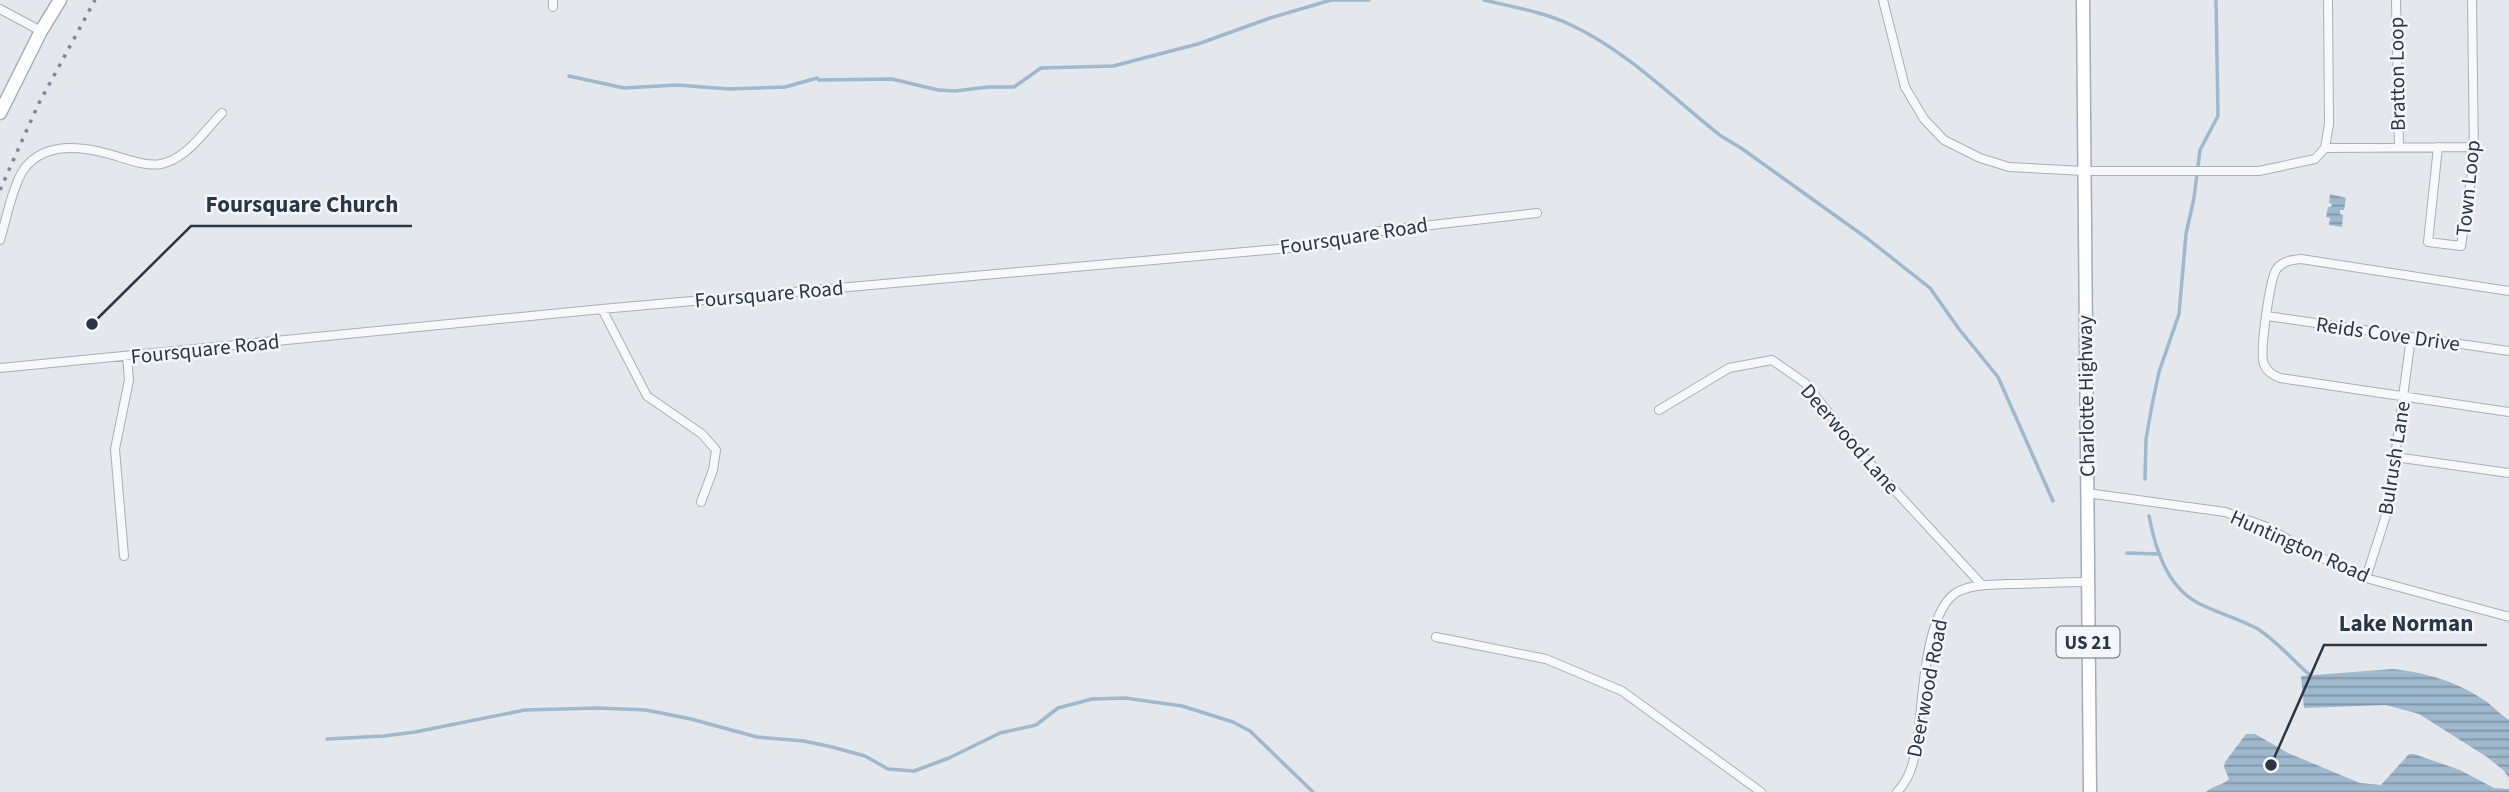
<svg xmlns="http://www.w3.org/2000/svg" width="2509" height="792" font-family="'Source Sans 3',sans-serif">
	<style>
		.water { fill: url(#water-rules) }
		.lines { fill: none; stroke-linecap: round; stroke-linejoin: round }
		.stream { stroke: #9eb8cd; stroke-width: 3.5 }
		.minor-casing { stroke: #a8afb7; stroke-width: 10 }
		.primary-casing { stroke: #a2adb8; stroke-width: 15 }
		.minor { stroke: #f7f8fa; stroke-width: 8 }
		.primary { stroke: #fff; stroke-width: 12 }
		.rail { stroke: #7c8897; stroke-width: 3.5; stroke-dasharray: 3.5 7; stroke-linecap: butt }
		.labels { text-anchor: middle; stroke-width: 5; stroke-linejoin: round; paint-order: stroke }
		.shield { fill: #f4f6f9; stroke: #67707c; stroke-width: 2 }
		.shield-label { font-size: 19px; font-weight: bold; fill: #2a3646 }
		.street-label { font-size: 21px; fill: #2a3646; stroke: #f4f6f9 }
		.leader { fill: none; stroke: #2a3646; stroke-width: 2.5 }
		.callout-dot { fill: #2a3646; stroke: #f4f6f9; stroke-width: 2.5 }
		.callout-label { font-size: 23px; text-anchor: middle; font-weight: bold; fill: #2a3646; stroke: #f4f6f9; stroke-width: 5; stroke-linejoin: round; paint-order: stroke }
	</style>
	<defs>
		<pattern id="water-rules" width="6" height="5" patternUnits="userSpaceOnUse" patternTransform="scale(1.75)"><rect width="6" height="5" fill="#9eb8cd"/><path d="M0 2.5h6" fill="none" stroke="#8196a8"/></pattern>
	</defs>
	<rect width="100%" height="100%" fill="#e4e8ec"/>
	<path class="water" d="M2330,194L2346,198L2344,210H2340V214L2343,215L2342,227L2329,225L2330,218L2326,217L2328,207H2331L2332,204L2329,203Z
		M2393,669C2428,673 2458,682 2487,702C2495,708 2501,715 2509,720V778L2503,770L2487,757L2419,714L2386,705L2304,708L2301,676Z
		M2246,734H2255L2288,753L2360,783L2381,785L2409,754H2414L2460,770L2494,788L2509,789V792H2206C2213,785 2222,786 2229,779L2224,767L2225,762Z"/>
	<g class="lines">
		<path class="stream" d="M1484,0C1513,7 1544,12 1571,25C1627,51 1673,98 1721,136L1741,148L1868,239L1930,288L1959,329L1998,377L2053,501
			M569,76L624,88L677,85L729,89L785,87L817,78L819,80L892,79L938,90L955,91L988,87H1014L1041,68L1113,66L1198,44L1270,18L1331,0H1369
			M2145,479L2146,439L2152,405L2159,372L2179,314L2186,234L2194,198L2200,150L2218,116L2216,0
			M2149,516C2155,547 2166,586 2198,603C2217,613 2238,618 2258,629C2278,642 2293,661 2311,676
			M2127,553L2160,554
			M327,739L384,736L415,732L525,710L599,708L646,710L691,719L757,737L804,741L832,747L865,756L888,769L914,771L949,758L1000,733L1036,725L1058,708L1092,699L1125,698L1182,706L1233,722L1250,731L1313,792"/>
		<defs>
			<path id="minor" d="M1883,0L1905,87L1924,119L1944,140L1980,158L2009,167L2083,171H2259L2315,159L2325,148L2474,147
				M2396,0L2399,147
				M553,7V0
				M0,9L41,31
				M2438,147L2428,242L2461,246L2474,159L2472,0
				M2325,148L2329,124L2328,0
				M0,240C6,220 13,185 24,169C44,142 81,146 109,154C124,158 145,167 161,164C187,159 205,130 222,113
				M2509,291L2301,259C2291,260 2282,261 2276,270C2270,280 2259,353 2264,364C2267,372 2273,375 2280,378L2509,412
				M602,309L647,396L702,434L716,450L713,470L701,502
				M2267,316L2509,351
				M0,368L602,309L1334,244L1379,231L1537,213
				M1659,410L1729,368L1772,360L1805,383L1864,457L1981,584
				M2395,457L2509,473
				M2087,493L2225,512L2267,527L2309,552L2366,578L2509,617
				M124,556L115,449L129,380L127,356
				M2366,578L2388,509L2411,337
				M1436,637L1546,659L1622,691L1761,792
				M1897,792C1914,775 1916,750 1919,727C1923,694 1926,607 1959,591C1975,584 1990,585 2007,584C2034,584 2061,582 2088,582"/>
			<path id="primary" d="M2083,0L2090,792
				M0,113L41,31L60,0"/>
		</defs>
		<use href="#minor" class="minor-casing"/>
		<use href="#primary" class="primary-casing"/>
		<use href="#minor" class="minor"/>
		<use href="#primary" class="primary"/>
		<path class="rail" d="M0,190L38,105L95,0"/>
	</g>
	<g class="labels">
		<rect class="shield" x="2056.5" y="626.5" width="63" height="31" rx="5"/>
		<g class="shield-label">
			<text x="2088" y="649">US 21</text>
		</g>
		<g class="street-label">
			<text transform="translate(2397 74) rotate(-91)" y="7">Bratton Loop</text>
			<text transform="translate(2468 188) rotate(-84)" y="7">Town Loop</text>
			<text transform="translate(1354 236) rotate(-9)" y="7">Foursquare Road</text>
			<text transform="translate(769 294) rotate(-5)" y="7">Foursquare Road</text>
			<text transform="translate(2388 334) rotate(8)" y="7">Reids Cove Drive</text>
			<text transform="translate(205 349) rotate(-6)" y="7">Foursquare Road</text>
			<text transform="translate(2086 396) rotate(-91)" y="7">Charlotte Highway</text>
			<text transform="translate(1850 439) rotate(49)" y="7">Deerwood Lane</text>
			<text transform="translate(2394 458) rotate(-81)" y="7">Bulrush Lane</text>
			<text transform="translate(2300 546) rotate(24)" y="7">Huntington Road</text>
			<text transform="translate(1927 688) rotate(-79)" y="7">Deerwood Road</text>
		</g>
	</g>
	<path class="leader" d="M92 324L191 226H412M2271 765L2324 645H2487"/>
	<g class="callout-dot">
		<circle cx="92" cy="324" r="7"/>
		<circle cx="2271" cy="765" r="7"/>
	</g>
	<g class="callout-label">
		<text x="302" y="212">Foursquare Church</text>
		<text x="2406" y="631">Lake Norman</text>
	</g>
</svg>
